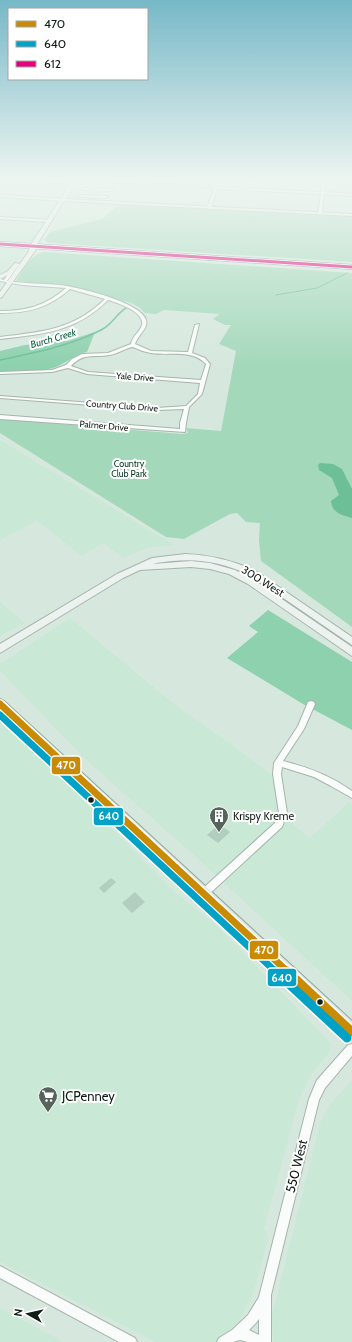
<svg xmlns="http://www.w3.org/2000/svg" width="352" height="1342" font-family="Cabin,sans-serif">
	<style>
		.built { fill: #cae8d6 }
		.green { fill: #a4d8bb }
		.forest { fill: #8ed1af }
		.water { fill: #6cbf96 }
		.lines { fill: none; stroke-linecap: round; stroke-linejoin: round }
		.stream-far1 { stroke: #6cbf96; stroke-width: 1 }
		.stream { stroke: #6cbf96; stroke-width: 1.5 }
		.building { fill: #b1cebe }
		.street-casing { stroke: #a6b4ac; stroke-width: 2 }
		.secondary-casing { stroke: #a6b4ac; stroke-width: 2 }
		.primary-casing { stroke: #94a79c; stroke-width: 2 }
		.street { fill: #f9fcfa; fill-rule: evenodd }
		.secondary { fill: #ecf2ef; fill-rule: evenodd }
		.primary { fill: #e0e8e4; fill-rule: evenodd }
		.bus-1-far1-casing { stroke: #fff; stroke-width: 10 }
		.bus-1-casing { stroke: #fff; stroke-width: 12 }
		.bus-2-far1-casing { stroke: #fff; stroke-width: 10 }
		.bus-2-casing { stroke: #fff; stroke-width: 12 }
		.bus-3-casing { stroke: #fff; stroke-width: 4.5 }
		.bus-1-far1 { stroke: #c98b04; stroke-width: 7 }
		.bus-1 { stroke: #c98b04; stroke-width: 9 }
		.bus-2-far1 { stroke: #01a2c5; stroke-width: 7 }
		.bus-2 { stroke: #01a2c5; stroke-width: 9 }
		.bus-3 { stroke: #e5007d; stroke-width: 3 }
		.bus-dot { fill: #111d16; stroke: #fff; stroke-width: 1.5 }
		.labels { text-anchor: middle; stroke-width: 4; stroke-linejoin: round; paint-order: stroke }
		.far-street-label { font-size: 9px; fill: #111d16; stroke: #fff }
		.far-park-label { font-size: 9px; fill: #073722; stroke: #fff }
		.far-water-label { font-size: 10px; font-style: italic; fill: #10623f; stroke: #fff }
		.street-label { font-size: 11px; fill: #111d16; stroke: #fff }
		.poi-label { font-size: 11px; fill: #111d16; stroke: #fff; text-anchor: start }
		.near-poi-label { font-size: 13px; fill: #111d16; stroke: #fff; text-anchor: start }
		.near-street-label { font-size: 13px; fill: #111d16; stroke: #fff }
		.line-badge { stroke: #fff; stroke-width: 1.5 }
		.badge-label { font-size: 11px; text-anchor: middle; font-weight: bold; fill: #fff }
	</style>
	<rect width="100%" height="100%" fill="#d6e8dd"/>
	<path class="built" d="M76,187L103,189L96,200L69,199Z
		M15,198L59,200L32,242L26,243L0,241V219L16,220L25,209L7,208Z
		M69,201L119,204L102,219L50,232Z
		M0,246L28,248L12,267L0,274Z
		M0,440L174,545L147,548L123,558L103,543L82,556L37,521L0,540Z
		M0,602L25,623L0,636Z
		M70,618L168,699L273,775L279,813L310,838L349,802L352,804V1001L187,849L87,761L0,671V664Z
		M0,722L54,771L176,893L216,925L325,1037L330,1043V1048L329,1053L310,1076L299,1100L264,1229L268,1235V1241L253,1294L239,1321L217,1342H155L0,1262Z
		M352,1079V1342H273L272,1315L321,1120L330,1105Z
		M0,1308L64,1342H0Z"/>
	<path class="green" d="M53,178H74L68,188L46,187Z
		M119,204L352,217V262L49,243L44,240L50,232L102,219Z
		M44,252L352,273V627L261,561L259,540L260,523L246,522L237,513L230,514L184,539L166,537L0,433V419L182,434L188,433L186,428L221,431L236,351L219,344L231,325H225L213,319L220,314L164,310L156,314L145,313L139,307L131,303L65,285L16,281C24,269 30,255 44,252Z"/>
	<path class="forest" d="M95,332L87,352C74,354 66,364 53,368C40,372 15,371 0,372V351L25,345L67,341Z
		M268,610L352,662V730L303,704L227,658L258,632L249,626Z"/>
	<path class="water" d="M320,463L333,464L342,469L352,489V518C342,515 332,513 331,501L339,495L332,478L319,470L318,465Z"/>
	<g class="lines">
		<path class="stream-far1" d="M276,295L317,288L347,273"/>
		<path class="stream" d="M0,360C34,353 70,346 101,330C113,324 116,314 126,308"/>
	</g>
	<path class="building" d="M219,824L230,832L218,843L207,835Z
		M111,878L116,882L104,893L99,888Z
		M135,892L145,902L132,913L122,903Z"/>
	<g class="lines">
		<defs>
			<path id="street" d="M5,178H8L0,187V184Z
				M217,178H220L218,187L321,192L322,178H326L324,192L352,194V196L324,194L322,214L320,215L318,214L321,194L217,189L211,208L209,209L207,208L214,188L74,180L76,179L215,187Z
				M84,188L111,189L113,190L111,191L83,190Z
				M0,195L64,199L66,200L64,201L0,197Z
				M80,195L106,196L108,197L106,198L79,197Z
				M0,217L50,220L52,221L50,222L0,219Z
				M14,266L17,267L7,281C25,284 42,283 60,285C77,287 141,302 146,320C149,328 137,336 135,344L151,351L188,352L195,325L199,324L192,353L205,358L210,364L202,394L189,407L186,423L185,432L0,419V415L180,429V423L184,409L157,410L0,398V396L157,408L186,406L198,394L200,383L87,374L68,368L52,372L0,374V372L52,370L66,365L72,359L82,354L108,353L131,344C132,336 140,332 142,325C145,312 118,303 108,300C76,332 43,334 0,339V337C41,332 74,330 105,299L70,289C48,308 29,313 0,313V311C27,311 45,306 66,288L22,285L0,281V279L4,280ZM133,347C139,350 145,352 151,353C169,356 192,349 206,364L201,380L88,372L71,366C84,352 94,358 109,355C118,354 125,348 133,347Z
				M311,701L314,702L315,704L304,729L283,761C308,767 331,776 352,791V798L331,786L314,777L282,767L281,774L287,813L282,827L206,897L203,898L200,897L199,894L200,891L276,822L279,813L273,774L274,763L298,726L308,702Z
				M352,1044V1056L325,1088L319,1100L271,1295V1342H248L240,1340L233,1342H217L219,1338L232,1330L248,1315L259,1297L309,1099L317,1080L348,1045ZM259,1319V1335L249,1330L256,1323Z
				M0,1266L135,1338L137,1342H119L0,1278Z"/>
			<path id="secondary" d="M74,178H79L66,199L352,214V216L64,201L36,246L35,251L2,297L0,298V292L29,251L30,246Z
				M15,263L20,264L12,273L0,279V275L8,271Z
				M185,554C210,555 231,560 254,570L352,637V645L248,574C223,563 199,558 172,561C166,562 159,562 153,564L191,561L210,563L235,570L254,580L352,647V656L248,584L229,574L210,569L191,567L140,570L123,578L0,653V644L117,574L152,558Z"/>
			<path id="primary" d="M0,242L352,265V269L0,246Z
				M0,699L4,701L352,1021V1040L346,1038L0,712Z"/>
		</defs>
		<use href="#street" class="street-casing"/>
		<use href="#secondary" class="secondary-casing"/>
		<use href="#primary" class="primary-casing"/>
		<use href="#street" class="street"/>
		<use href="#secondary" class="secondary"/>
		<use href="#primary" class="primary"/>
		<defs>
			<path id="bus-1-far1" d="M0,704L288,972"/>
			<path id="bus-1" d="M287,971L352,1032"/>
			<path id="bus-2-far1" d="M0,715L276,972"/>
			<path id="bus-2" d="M275,971L347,1038"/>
			<path id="bus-3" d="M0,244L352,267"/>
		</defs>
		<use href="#bus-1-far1" class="bus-1-far1-casing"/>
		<use href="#bus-1" class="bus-1-casing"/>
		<use href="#bus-2-far1" class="bus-2-far1-casing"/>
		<use href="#bus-2" class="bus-2-casing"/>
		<use href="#bus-3" class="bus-3-casing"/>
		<use href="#bus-1-far1" class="bus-1-far1"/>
		<use href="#bus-1" class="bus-1"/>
		<use href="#bus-2-far1" class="bus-2-far1"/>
		<use href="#bus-2" class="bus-2"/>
		<use href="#bus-3" class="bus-3"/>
	</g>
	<linearGradient id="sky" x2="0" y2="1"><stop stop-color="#76b8c7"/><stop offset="0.49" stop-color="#edf5f0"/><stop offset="1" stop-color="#edf5f0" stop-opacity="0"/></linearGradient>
	<rect width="352" height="366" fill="url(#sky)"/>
	<defs>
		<symbol id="building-pin" viewBox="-11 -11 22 30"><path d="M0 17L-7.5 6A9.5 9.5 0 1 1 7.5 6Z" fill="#56645c" stroke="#fff"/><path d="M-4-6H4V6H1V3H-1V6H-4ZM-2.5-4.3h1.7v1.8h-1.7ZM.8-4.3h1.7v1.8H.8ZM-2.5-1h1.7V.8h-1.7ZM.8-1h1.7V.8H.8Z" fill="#fff"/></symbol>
		<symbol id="supermarket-pin" viewBox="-11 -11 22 30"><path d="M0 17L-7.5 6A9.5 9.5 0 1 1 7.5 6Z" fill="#56645c" stroke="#fff"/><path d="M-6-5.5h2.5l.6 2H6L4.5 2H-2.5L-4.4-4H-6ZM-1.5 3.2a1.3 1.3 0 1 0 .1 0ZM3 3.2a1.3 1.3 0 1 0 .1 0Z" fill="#fff"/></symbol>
	</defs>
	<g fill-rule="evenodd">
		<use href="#building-pin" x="208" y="805" width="22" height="30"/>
		<use href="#supermarket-pin" x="37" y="1085" width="22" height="30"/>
	</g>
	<g class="bus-dot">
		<circle cx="91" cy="800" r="3.5"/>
		<circle cx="320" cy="1002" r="3.5"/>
	</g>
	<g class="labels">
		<g class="far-street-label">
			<text transform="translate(135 377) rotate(4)" y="3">Yale Drive</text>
			<text transform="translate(122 406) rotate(4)" y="3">Country Club Drive</text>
			<text transform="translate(104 426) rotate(5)" y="3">Palmer Drive</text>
		</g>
		<g class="far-park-label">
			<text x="129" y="467">Country<tspan x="129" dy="10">Club Park</tspan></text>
		</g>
		<g class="far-water-label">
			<text transform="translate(53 338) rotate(-16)" y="4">Burch Creek</text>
		</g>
		<g class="street-label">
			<text transform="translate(263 581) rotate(32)" y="4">300 West</text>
		</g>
		<g class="poi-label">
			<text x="233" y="820">Krispy Kreme</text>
		</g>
		<g class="near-poi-label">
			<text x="62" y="1101">JCPenney</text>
		</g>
		<g class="near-street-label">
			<text transform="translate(296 1166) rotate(-76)" y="5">550 West</text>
		</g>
	</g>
	<g class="line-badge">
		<rect x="51" y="756" width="30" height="19" rx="4" fill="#c98b04"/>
		<rect x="93" y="807" width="31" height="19" rx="4" fill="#01a2c5"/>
		<rect x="249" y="940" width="30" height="20" rx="4" fill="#c98b04"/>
		<rect x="267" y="968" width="30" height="19" rx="4" fill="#01a2c5"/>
	</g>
	<g class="badge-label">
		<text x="66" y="769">470</text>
		<text x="109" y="820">640</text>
		<text x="264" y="954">470</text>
		<text x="282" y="982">640</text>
	</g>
	<rect x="8" y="8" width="140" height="72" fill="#ffffff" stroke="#a0a5a2"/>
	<rect x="16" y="21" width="20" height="6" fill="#c98b04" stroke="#a0a5a2"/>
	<text x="44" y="28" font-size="12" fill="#111d16">470</text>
	<rect x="16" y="41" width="20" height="6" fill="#01a2c5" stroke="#a0a5a2"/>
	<text x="44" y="48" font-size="12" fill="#111d16">640</text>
	<rect x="16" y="61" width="20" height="6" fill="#e5007d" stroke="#a0a5a2"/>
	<text x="44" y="68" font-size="12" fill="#111d16">612</text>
	<g transform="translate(28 1314) rotate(278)" stroke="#ffffff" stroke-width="3" paint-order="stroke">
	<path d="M0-3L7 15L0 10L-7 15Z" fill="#111d16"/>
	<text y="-6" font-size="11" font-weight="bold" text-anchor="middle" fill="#111d16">N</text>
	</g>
</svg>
